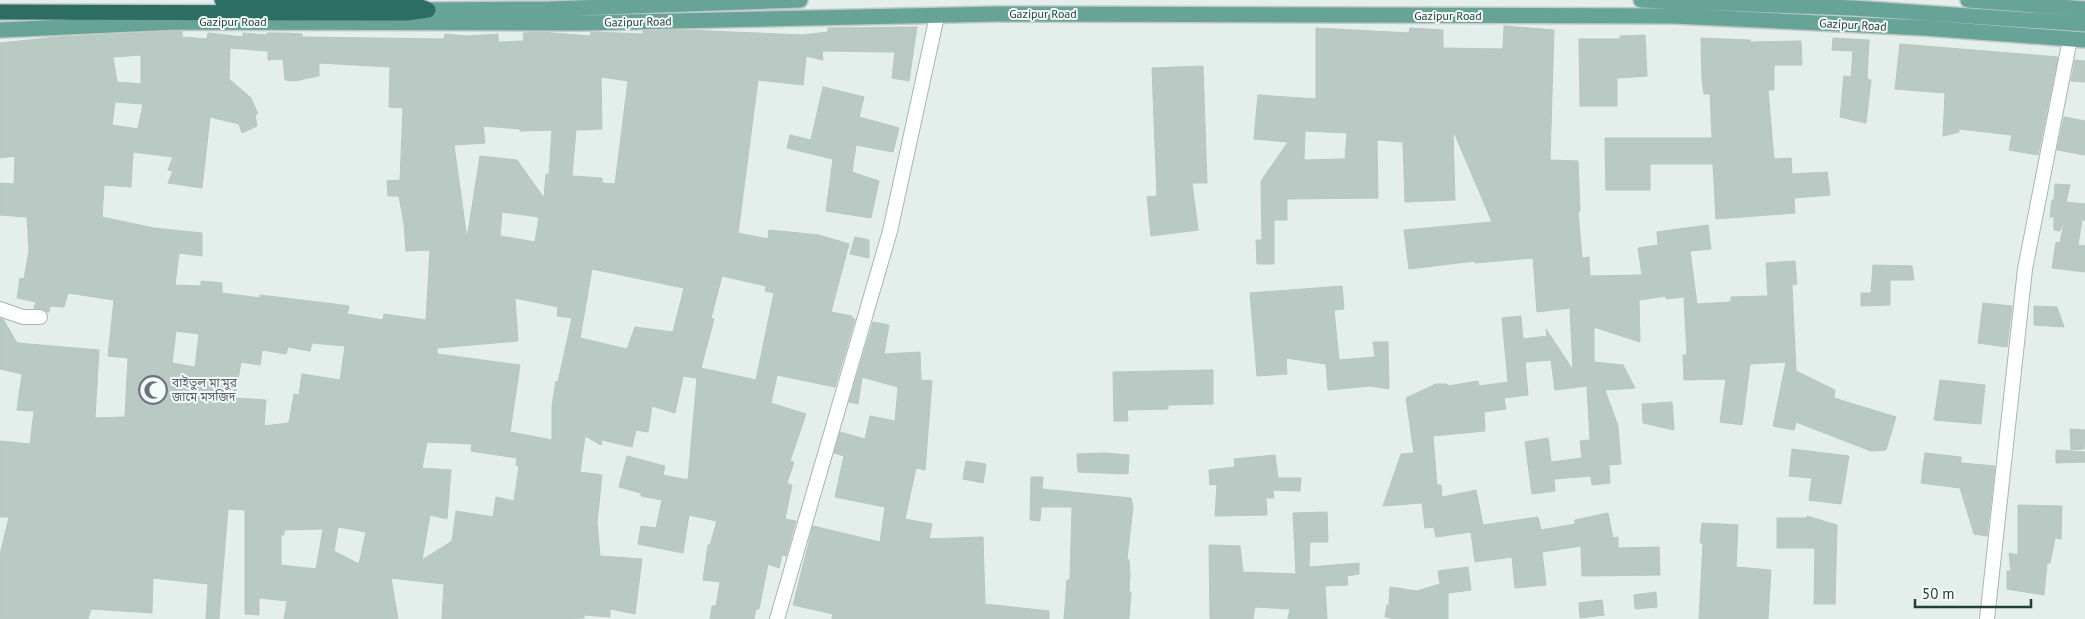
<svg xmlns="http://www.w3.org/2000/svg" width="2085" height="619" font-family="'PT Sans','Noto Sans Bengali',sans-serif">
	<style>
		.building { fill: #b9c9c3; stroke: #b6c8c1; fill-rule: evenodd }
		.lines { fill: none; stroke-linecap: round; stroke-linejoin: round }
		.minor-casing { stroke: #a6b6b1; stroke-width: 16 }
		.primary-casing { stroke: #c1cac8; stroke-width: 18 }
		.motorway-casing { stroke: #c1cac8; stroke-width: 18 }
		.minor { stroke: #fff; stroke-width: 14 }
		.primary { stroke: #67a497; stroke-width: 15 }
		.motorway { stroke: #2d6d63; stroke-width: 15 }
		.labels { text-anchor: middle; stroke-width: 4; stroke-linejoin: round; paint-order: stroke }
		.street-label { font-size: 12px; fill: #224039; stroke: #f4faf7 }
		.worship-label { font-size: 12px; fill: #5b616d; stroke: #f4faf7; text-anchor: start }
	</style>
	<rect width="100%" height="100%" fill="#e4eeea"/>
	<path class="building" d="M1504,26L1554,30L1550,160L1578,161L1580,211H1578L1582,258L1589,257L1590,276L1642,275L1638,248L1658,245L1657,232L1708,225L1711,249L1690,251L1697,304L1731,302V297L1768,296L1766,263L1795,261L1797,284L1792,285L1796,371L1835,390L1834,398L1896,417L1886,450L1871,451L1796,422L1794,430L1773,426L1786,362L1750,364L1742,425L1720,422L1726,379L1684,380L1683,355H1687L1684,297L1666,299V296L1639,300L1640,342L1594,327V362L1623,365L1635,388L1605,390L1618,426L1621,464L1609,465L1610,483L1592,485L1591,476L1554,479L1555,491L1532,494L1525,442L1548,438L1551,462L1582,458L1580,441L1590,440L1587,386L1555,390L1551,360L1525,362L1528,395L1504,398L1506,409L1484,412L1485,431L1433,436L1437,485H1441L1442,497L1476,490L1483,525L1538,517L1541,530L1575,524V520L1608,513L1613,538L1618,537V548L1659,547L1660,575L1582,576L1581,546L1542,552L1546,585L1515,588L1512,557L1475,562L1471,532L1436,537L1434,527L1425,528L1422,503L1383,506L1401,454L1414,453L1406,398L1436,384H1447L1448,386L1478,381L1479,386L1508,382L1502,318L1521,316L1523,339L1547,336L1546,329L1573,370L1570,308L1537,312L1533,258L1475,263V261L1409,269L1404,230L1492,222L1453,130L1455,200L1405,202L1403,142L1377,140L1378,198L1287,199V220H1274V264H1257L1256,240H1262L1261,181L1288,142L1254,139L1258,95L1316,99V28L1409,33L1410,28L1443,30V48L1503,49ZM1305,131L1347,133L1345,159L1304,160Z
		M917,27L909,81L892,78L895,52L822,51L823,60L806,56L803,85L758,80L738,233L768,239L769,230L819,235L849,244L831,312L852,316L851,318L855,319L835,387L777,375L771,403L806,414L790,461L794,462L787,483L792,485L785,519L796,521L786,556L782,555L779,568L768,564L759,609H756L754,619H710L712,606H716L720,582L703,580L708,545H710L717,521L689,515L683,553L638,544L641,526L656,528L662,500L641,496V493L619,487L627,456L665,466L663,475L688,480L697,378L683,376L675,413L652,406L648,432L636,430L632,447L602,440L601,445L585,436L580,472L602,475L597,523L600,556L642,559L635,614L610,609V617L584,615V618L559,619H442L444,584L391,578L398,619H284L287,601L259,598V615L245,614V510L228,509L219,619H206L208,584L153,578L152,613L91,609L88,619H0V555L9,517H0V441L30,444L34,411L17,410L22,374L0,369V318L3,319L17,343L99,350L95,418L125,417L128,358L108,356L114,300L68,293L64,307L50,306L49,312L34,308L36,302L17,298L20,278L24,279L29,251L27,217L0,215V183L14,184L15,156L0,158V43L58,37L177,31H182V37L207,39L208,33L243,37V33L267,35V33H284L302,34V37L444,39L445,34L468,36L498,34V42L524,41L523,33L541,32L590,36L591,32L643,34V31L686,30L803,35L828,32V28ZM230,48L268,51V60L283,59L285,80L294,81L319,76V63L390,67L389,107L403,108L400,180L387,181L388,196H399L404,224L406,251L430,250L426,320L384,314L383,320L347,314L349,306L334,304L260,295V298L222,293V283L201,281V286L175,285L179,253L202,256V233L154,228L102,217L104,185L131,187L133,152L173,157L168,170L173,171L168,183L202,188L210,117L239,124L242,133L257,126L255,114H258L251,98L229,79ZM141,55V84L117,82L113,57ZM601,77L628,81L615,184L602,183V178L572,176L576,130L602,129ZM115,102L143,104L138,129L112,125ZM483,126L520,129V131L552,130L549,175L546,174L544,198L517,160L480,156L467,239L454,145L485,143ZM502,212L539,217L535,242L500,236ZM592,269L684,288L673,332L635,327L627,349L580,338ZM722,276L766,286L765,291L774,293L756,380L701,368L714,319L711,318ZM515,298L558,307L557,316L572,318L558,382L556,381L552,406V440L510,432L520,365L437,354V348L518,341ZM176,331L199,334L195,367L172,363ZM312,343L345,346L340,380L302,374L299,395L294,394L289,423L264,426L266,400L235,398L241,362L260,365L262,350L286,354L288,347L310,351ZM427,442L472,444L471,451L517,458L516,465L519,466L514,501L496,497L493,517L456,511L452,541L422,560L430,515L447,519L451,470L422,468ZM338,527L366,532L359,564L334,551ZM323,529L316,569L281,565V535H284V530Z
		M1645,35L1647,76L1617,78V106H1580L1579,39H1620V36Z
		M1701,38L1750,40V42L1801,41L1802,65H1774V90H1768L1774,159L1791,158L1792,174L1827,172L1830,195L1794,198L1795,213L1716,219L1713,164H1650V190H1606L1605,138H1712L1710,94H1704L1702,80Z
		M1833,38L1869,40L1867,79L1871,80L1866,123L1840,117L1844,76L1851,77L1853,51L1832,50Z
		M1900,44L2058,57L2038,155L2009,150L2012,135L1959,129V132L1943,136L1945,93L1895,89Z
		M2075,60L2085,61V82L2071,81Z
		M1203,66L1207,183H1192L1198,230L1151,236L1147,197L1157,196L1152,68Z
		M823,87L864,97L859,117L899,128L893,152L856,145L852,172L879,181L871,218L826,211L833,159L787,148L790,135L811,140Z
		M2064,117L2085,121V155L2057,150Z
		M2055,184L2070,185L2066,202L2085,204V220H2082L2078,245L2085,246V272L2052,268L2056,242L2060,243L2065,218L2060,231L2054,230V217H2050L2052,200H2054Z
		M855,237L869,240V258L850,254Z
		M1873,265L1912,266L1914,280H1890V305L1861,306V293H1871Z
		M1342,286L1344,309L1334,310L1339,360L1375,357L1373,342H1388L1389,389L1370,386L1328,390L1326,364L1286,358L1287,374L1257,376L1250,293Z
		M1983,303L2012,306L2007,347L1978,343Z
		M2034,306L2057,307L2064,327L2034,325Z
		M873,322L889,325L884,354L920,352L921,380L932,381L925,470L916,468L905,519L932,524L929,539L983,537L985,604L1049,611V619H832L833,614L793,605L813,526L880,542L885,507L835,497L844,456L834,453L840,432L865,439L870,416L895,421L898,387L862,377L858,404L849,402Z
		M1213,370V404L1168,405V409L1127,410L1128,421H1114L1113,372Z
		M1940,380L1985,385L1981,424L1934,420Z
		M1672,402L1674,430L1643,423L1642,404Z
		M2070,429L2085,430L2084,449L2071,450Z
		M1792,449L1849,456L1841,504L1809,500L1812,478L1789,476Z
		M2056,450L2085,452V462L2056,463Z
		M1105,453L1129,455L1128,474L1078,472L1077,454Z
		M1925,453L1961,457V463L1995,466L1987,536L1974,534L1960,488L1921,483Z
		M1275,455L1278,478H1301L1300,491L1273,490L1274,498H1266L1267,515L1215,516L1217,484L1210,485L1209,470L1235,467L1234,459Z
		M966,461L986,464L983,483L963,479Z
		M1031,477H1043L1042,489L1131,498L1133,507L1127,559L1129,560L1130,575L1129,592H1131L1129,619H1064L1067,580H1070L1072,507H1041L1040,521L1030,520Z
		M2018,505L2062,506L2061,539L2055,538L2050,563H2047L2044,595L2007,589V571H2011L2009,553L2018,555Z
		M1327,512L1328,542H1310L1309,567L1359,563V574L1347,576L1348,585L1325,586L1327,619H1288L1290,609L1255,607L1253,619H1210L1209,545L1240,546L1243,572L1296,574L1293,513Z
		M1807,516L1837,525L1835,604H1814L1815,548H1777V518H1807Z
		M1702,523L1738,525L1736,567L1771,570L1768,619H1699L1703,543H1700Z
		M1468,567L1471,590L1448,593V619H1395L1385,617L1387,605L1389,606L1390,587L1417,591L1440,584L1438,571Z
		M1656,592L1657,607L1635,609L1634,595Z
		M1602,600L1604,615L1580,618L1579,603Z"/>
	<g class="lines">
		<defs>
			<path id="minor" d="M0,309L23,317H40
				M777,619L890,231L937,16
				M1987,619L2025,269L2070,39"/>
			<path id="primary" d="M1641,0L1853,8L2085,24
				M1968,0L2085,9
				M428,10L550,9L800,0
				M0,30L177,22L582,23L999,14L1673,16L1924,28L2085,40"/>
			<path id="motorway" d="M222,0L405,1L426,9
				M0,12L406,13L428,10"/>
		</defs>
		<use href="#minor" class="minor-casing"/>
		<use href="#primary" class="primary-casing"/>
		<use href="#motorway" class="motorway-casing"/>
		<use href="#minor" class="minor"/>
		<use href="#primary" class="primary"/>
		<use href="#motorway" class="motorway"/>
	</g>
	<defs>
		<symbol id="mosque-ring" viewBox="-11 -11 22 22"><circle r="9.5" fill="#f4faf7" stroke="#6b7280" stroke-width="1.5"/><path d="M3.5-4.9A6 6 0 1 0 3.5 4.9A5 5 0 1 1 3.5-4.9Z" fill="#6b7280"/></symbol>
	</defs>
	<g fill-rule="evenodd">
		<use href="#mosque-ring" x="137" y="374" width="32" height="32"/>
	</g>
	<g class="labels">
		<g class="street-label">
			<text x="1043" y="18">Gazipur Road</text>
			<text x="1448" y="20">Gazipur Road</text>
			<text x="233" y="26">Gazipur Road</text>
			<text transform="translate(638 22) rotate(-1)" y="4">Gazipur Road</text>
			<text transform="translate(1853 25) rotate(3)" y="4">Gazipur Road</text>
		</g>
		<g class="worship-label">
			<text x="172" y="387">বাইতুল মা'মুর<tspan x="172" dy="14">জামে মসজিদ</tspan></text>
		</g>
	</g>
	<path d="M1915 599v8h116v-8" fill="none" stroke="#224039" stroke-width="2.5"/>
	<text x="1922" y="599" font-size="15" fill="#224039" stroke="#f4faf7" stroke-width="4" paint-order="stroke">50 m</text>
</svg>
